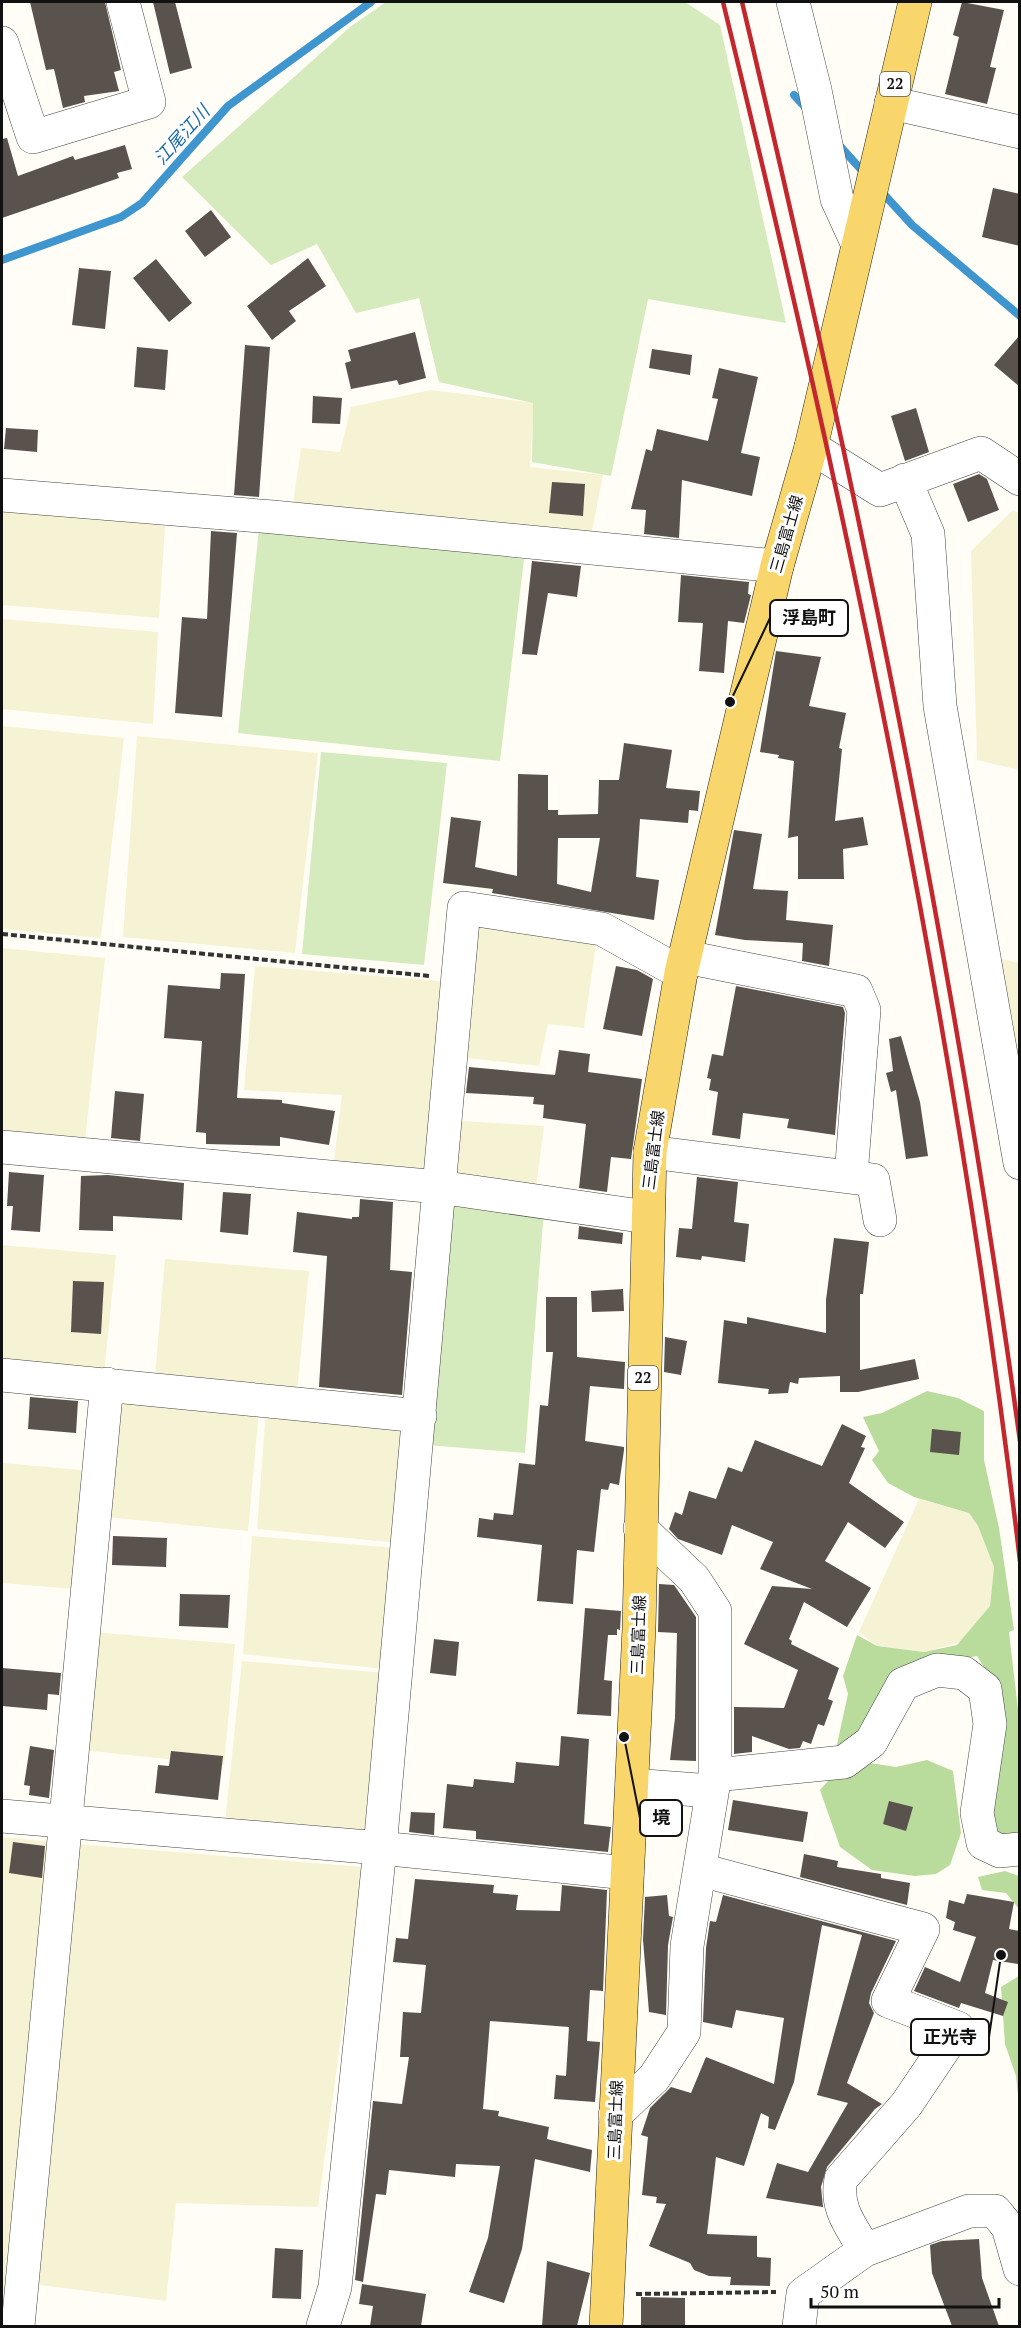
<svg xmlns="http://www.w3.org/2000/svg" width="1021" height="2328" font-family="'PT Serif','Noto Sans JP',serif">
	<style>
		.farmland { fill: #f6f3d4 }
		.green { fill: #d5ebbd }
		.forest { fill: #b9dc9c }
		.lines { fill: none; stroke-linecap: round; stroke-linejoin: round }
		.stream { stroke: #3f96cf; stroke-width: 8 }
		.building { fill: #5a524d; fill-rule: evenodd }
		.minor-casing { stroke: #444; stroke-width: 34 }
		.major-casing { stroke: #222; stroke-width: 34 }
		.path { stroke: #333; stroke-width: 4; stroke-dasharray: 6 3; stroke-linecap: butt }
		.minor { stroke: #fff; stroke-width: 33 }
		.major { stroke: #f9d66b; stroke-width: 33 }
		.rail { stroke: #c4262e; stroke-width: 4.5 }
		.labels { text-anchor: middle; stroke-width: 6; stroke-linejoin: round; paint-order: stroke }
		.shield { fill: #fff; stroke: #585858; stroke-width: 1.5 }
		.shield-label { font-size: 15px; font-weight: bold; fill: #111 }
		.street-label { font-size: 16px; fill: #111; stroke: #fff }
		.water-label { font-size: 18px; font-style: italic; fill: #1768a6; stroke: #fff }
		.leader { fill: none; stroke: #111; stroke-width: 2 }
		.callout-dot { fill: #111; stroke: #fff; stroke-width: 2 }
		.callout { fill: #fff; stroke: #111; stroke-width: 2 }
		.callout-label { font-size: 18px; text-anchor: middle; font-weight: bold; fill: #111 }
	</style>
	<rect width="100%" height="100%" fill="#fffdf5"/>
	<path class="farmland" d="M431,390L534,403L530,467L603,475L591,536L292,511L301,448L340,452L351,407Z
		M2,507L165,526L159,618L2,605Z
		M1013,510L1020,514L1019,770L977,760L971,551Z
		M2,619L158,632L153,724L2,709Z
		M2,726L124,738L101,938L2,929Z
		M137,736L318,753L295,953L123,937Z
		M467,914L598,931L584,1028L548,1024L539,1066L459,1057Z
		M2,948L105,958L83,1158L2,1150Z
		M999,958L1019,963V1056Z
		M255,966L452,982L432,1179L333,1169L342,1095L244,1090Z
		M448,1120L544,1126L535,1196L447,1182Z
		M2,1245L116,1255L104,1375L2,1365Z
		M165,1259L309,1271L297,1392L155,1377Z
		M116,1398L259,1410L248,1531L106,1517Z
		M266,1410L410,1423L398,1543L257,1529Z
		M2,1463L81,1470L73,1589L2,1583Z
		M919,1499L969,1513L978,1526L994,1567L990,1606L960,1642L924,1652L877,1646L859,1632Z
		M252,1536L396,1548L384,1669L243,1654Z
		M92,1632L235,1644L224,1765L82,1750Z
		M242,1661L386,1673L371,1834L225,1822Z
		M2,1837L52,1842L8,2326H2Z
		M76,1844L364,1867L318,2207L176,2203L166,2301L32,2284Z"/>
	<path class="green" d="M386,2H685L720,25L786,323L648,299L611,476L532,462L533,403L439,382L419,298L356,313L317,244L271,265L182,177L350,27Z
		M259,528L524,559L500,761L238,733Z
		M321,752L447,763L424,965L302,954Z
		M449,1205L544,1210L525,1453L427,1445Z"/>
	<path class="forest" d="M927,1391L958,1398L984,1411V1460L999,1528L1014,1630L1009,1632L1020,1727L1019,1837L987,1845L998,1690L977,1656L929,1666L849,1749H836L848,1694L843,1676L857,1635L877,1646L924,1652L957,1645L990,1606L994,1567L978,1526L969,1513L914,1497L888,1483L872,1460L879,1451L863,1417L882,1413Z
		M927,1760L953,1771L961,1833L950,1865L936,1874L915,1876L872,1870L840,1847L820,1790L836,1772L863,1762L896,1767Z
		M1005,1871L1019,1876V1909L1006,1893L982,1890L978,1877Z
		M1019,1976V2104L1016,2076L1005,2044L1001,1987Z"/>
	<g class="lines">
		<path class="stream" d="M794,95L806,108
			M838,144L866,175
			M880,190L912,225L1020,316
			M2,260L121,217L142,203L228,106L371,2"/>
	</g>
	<path class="building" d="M30,2H105L121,70L114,72L119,91L84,96L85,102L63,108L54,69L46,70Z
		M153,2H175L192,68L170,74Z
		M962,2L1004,10L990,67L996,68L987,104L945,94L959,37L953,35Z
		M7,138L18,176L73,156L75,160L125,145L132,169L117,173L119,178L2,218V139Z
		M993,188L1020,194V246L982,237Z
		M211,210L231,237L205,257L185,231Z
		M308,258L326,286L289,311L296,321L272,340L247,306Z
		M156,259L192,303L169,322L133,278Z
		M79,268L111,271L105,329L72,325Z
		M415,332L426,378L399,385L397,380L351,389L345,363L351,361L348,350Z
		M1020,335V387L994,365Z
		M245,345L270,347L259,497L234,495Z
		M137,347L168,350L165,390L134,387Z
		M652,349L692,355L690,375L649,368Z
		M719,368L758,377L741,453L760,457L752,496L682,480L679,538L644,534L646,510L631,509L646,449L652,451L657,429L708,441L718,399L712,398Z
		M313,396L342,398L340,424L312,423Z
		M916,408L929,452L905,461L891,416Z
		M6,428L38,430L37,452L4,449Z
		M979,474L987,479L999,510L968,522L953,484Z
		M552,482L585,484L583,516L549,513Z
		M211,531L237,533L222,717L175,713L182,617L207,619Z
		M532,561L581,566L577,597L548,593L537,655L522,654Z
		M681,575L749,582L748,594L751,595L744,623L728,621L724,673L699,671L703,623L678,622Z
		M776,651L821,657L809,706L846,713L839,748L842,749L835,821L863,817L868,845L843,849L844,879H798V836L788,838L794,761L778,758L779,755L760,752Z
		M624,743L672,750L666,788L700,791L698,811L689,810L688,823L640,819L636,877L659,880L654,920L492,893L493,889L443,883L451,817L481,821L475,867L517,876L518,774L548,775V810H558V815L598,814L599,780H619ZM558,838H600L591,892L557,884Z
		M734,830L762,834L753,889L788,891L786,920L833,925L829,966L802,961L803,943L745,940L715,935Z
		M616,966L637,970L653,979L642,1036L603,1029Z
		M221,973L245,974L237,1098L282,1100V1103L335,1111L329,1145L280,1137V1146L206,1144V1133L196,1132L202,1041L164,1038L168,985L220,989Z
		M736,986L843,1007L845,1013L835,1135L787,1128L789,1119L743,1113L740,1139L712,1135L718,1092L709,1090L711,1079L707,1078L712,1054L723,1056Z
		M901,1036L920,1102L928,1156L906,1159L896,1090L891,1092L886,1073L893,1071L889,1039Z
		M559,1050L590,1054L588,1072L642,1079L631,1159L611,1157L607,1192L579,1188L586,1124L543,1118L544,1105L533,1104L534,1097L466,1093L469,1067L555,1075Z
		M115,1091L144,1094L140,1141L111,1138Z
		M9,1172L44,1175L40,1232L11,1230L13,1206H7Z
		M108,1175L184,1183L182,1220L113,1216V1231L79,1230L81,1176Z
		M697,1177L738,1182L734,1222L749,1224L745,1262L702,1256L701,1260L676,1257L679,1228L692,1229Z
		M223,1192L251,1194L248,1235L220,1232Z
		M360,1199L393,1202L390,1270L412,1272L402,1395L319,1387L327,1256L293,1252L297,1212L352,1219V1217H359Z
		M579,1226L623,1233L622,1244L578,1239Z
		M834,1238L869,1242L863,1294H860V1370L915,1359L919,1379L858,1392H840V1376L799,1378L798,1384L790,1382L788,1393L768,1394L769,1389L718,1383L724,1320L747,1324V1317L826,1333V1300Z
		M73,1281L104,1282L101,1334L71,1332Z
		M623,1289L624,1311L592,1312L591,1291Z
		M546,1297H577V1357L625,1362L624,1389L590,1386L585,1441L624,1447V1450L619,1485L610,1483L608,1490L601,1489L594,1552L577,1550L573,1604L537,1601L542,1545L477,1537L479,1518L493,1520L494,1513L513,1515L519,1463L535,1465L540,1405L548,1406L553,1352H546Z
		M665,1337L687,1341L681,1375L664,1372Z
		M30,1397L78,1401L76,1433L28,1429Z
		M842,1424L866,1436L861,1447L865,1448L849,1483L904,1522L885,1548L848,1522L825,1561L871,1588L847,1627L804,1602L789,1639L792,1641L791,1644L839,1668L828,1699L833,1701L824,1726L818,1724L811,1744L803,1741L800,1748L789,1749L752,1736V1752L734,1754V1707L784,1708L798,1670L744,1644L772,1586L812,1589L760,1569L773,1542L732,1525L722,1555L678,1539L669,1529L675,1512L682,1515L689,1491L716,1499L728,1467L742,1472L755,1440L822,1466Z
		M932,1429L961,1432L959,1455L930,1452Z
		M113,1536L167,1538L166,1567L112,1565Z
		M659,1584L674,1585L696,1617V1761L670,1760L675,1718L677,1633L658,1632Z
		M180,1594L230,1595L228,1628L179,1626Z
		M585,1608L621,1611L620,1630L617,1629V1635H608L604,1680L612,1681L611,1716L577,1714Z
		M434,1639L459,1642L456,1676L430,1673Z
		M2,1668L61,1673L59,1695L48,1694L47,1710L2,1706Z
		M561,1736L589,1739L584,1824L611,1827L608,1852L476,1839V1831L443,1828L447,1784L473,1787L474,1779L514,1783L516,1762L559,1766Z
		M30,1746L54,1750L49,1798L29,1795L30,1786L24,1785Z
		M171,1751L223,1756L218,1800L155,1793L158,1765L169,1766Z
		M733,1800L808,1812L803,1842L728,1830Z
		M889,1801L913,1807L906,1831L883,1824Z
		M411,1812L435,1813L434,1835L409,1832Z
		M13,1842L45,1846L42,1878L9,1873Z
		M804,1854L838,1861L837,1867L881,1874V1878L910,1883L907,1905L800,1877Z
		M415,1879L494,1885L493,1893L518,1895L516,1910L560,1911L562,1885L607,1890L603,1991L590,1990L587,2041L600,2042L595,2102L554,2099L556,2075L566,2076L569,2027L490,2021L483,2109L499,2111L498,2116L549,2127L547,2139L592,2150L590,2172L535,2159L522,2249L504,2303L469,2292L488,2238L500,2166L456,2164L455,2177L389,2170L386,2195L376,2194L363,2282L355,2280L373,2101L402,2104L409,2057H400L403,2012L421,2013L426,1965L393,1962L396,1938L408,1939Z
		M967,1894L1014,1902L1009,1929L1020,1931L1018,1964L993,1960L985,1993L1008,2002L1003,2016L961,2003L959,2008L914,1991L925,1967L960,1982L976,1937L953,1930L955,1922L946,1918L949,1900L964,1904Z
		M667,1895L669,1916L673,1917L668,1945L666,2015L649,2012L643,1940L645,1897Z
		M723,1895L896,1941L871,1993L869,2003L874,2013L847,2083L882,2104L875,2109L827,2167L821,2187L823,2207L766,2198L777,2163L808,2172L848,2103L817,2095L862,1935L822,1925L794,2082L775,2130L768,2128L769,2117L761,2113L744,2166L716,2157L707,2234L757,2236V2257L771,2258L770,2286L730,2285L731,2277L709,2276L694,2270L690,2263L649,2246L666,2204L656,2203L657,2197L642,2195L648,2137L641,2135L650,2108L671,2087L691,2093L706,2057L774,2084L784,2018L736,2010L732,2028L703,2022L706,1948L710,1921L716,1922Z
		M979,2239L982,2278L999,2326H952L932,2273L930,2245L942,2241Z
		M275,2248L303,2250L301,2299L272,2298Z
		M547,2261L590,2273L577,2326H542Z
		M362,2284L426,2294L421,2326H370L373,2306L359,2304Z
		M641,2297L685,2298V2326H641Z"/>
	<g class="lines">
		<defs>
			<path id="minor" d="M793,2L815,90L837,199L858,245
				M2,43L33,137L149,102L123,2
				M891,103L1020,132
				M811,447L880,490L981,453L1020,479
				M905,480L928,534L940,706L1020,1163
				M2,495L273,517L777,566
				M686,957L856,991L864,1010L851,1176
				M2,1147L439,1187L647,1217
				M650,1152L873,1180L880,1220
				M2,1375L420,1416
				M715,1775L844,1762L871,1742L903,1684L937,1670L964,1673L985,1689L990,1724L977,1813L983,1843L1000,1851L1020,1849
				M632,1785L711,1791
				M2,1816L380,1848L627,1873
				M701,1870L923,1929L888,2001L958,2028L906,2105L841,2179C835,2208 851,2226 865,2250
				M615,2115L654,2078L684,2032L687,1946L715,1775V1611L694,1579L640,1528
				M18,2326L107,1384
				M323,2326L335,2287L380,1848L464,908L602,929L681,973
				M799,2326L803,2294L865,2250L969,2211H995L1008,2227L1020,2269"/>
			<path id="major" d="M606,2326L639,1628L650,1152L681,973L777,566L811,447L915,2"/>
		</defs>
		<use href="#minor" class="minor-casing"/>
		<use href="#major" class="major-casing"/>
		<path class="path" d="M2,934L430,976
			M636,2294L776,2292"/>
		<use href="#minor" class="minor"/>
		<use href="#major" class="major"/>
		<path class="rail" d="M723,2C849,516 958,1035 1020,1561
			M742,2C855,477 954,956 1020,1441"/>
	</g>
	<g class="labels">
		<g class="shield">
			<rect x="880" y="72" width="30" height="24" rx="4.5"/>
			<rect x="628" y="1366" width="30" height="24" rx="4.5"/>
		</g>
		<g class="shield-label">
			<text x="895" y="89">22</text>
			<text x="643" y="1383">22</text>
		</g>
		<g class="street-label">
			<text transform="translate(786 534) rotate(-74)" y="6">三島富士線</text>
			<text transform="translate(653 1150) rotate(-83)" y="6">三島富士線</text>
			<text transform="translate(638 1635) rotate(-88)" y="6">三島富士線</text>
			<text transform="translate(615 2120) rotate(-88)" y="6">三島富士線</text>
		</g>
		<g class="water-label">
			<text transform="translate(182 135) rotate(-48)" y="6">江尾江川</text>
		</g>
	</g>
	<path class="leader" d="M730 702L770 618M624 1737L640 1818M1001 1955L989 2037"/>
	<g class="callout-dot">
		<circle cx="730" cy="702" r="6"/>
		<circle cx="624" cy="1737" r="6"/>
		<circle cx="1001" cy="1955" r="6"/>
	</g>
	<g class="callout">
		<rect x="770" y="600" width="78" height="36" rx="6"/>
		<rect x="640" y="1800" width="42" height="36" rx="6"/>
		<rect x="911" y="2019" width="78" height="36" rx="6"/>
	</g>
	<g class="callout-label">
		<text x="809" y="624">浮島町</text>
		<text x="661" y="1824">境</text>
		<text x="950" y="2043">正光寺</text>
	</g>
	<rect width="1021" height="2328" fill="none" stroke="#111111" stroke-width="6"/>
	<path d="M811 2298v9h188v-9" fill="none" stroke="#111111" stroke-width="3"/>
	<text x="820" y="2298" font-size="18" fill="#111111" stroke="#ffffff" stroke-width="4.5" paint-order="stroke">50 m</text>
</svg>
